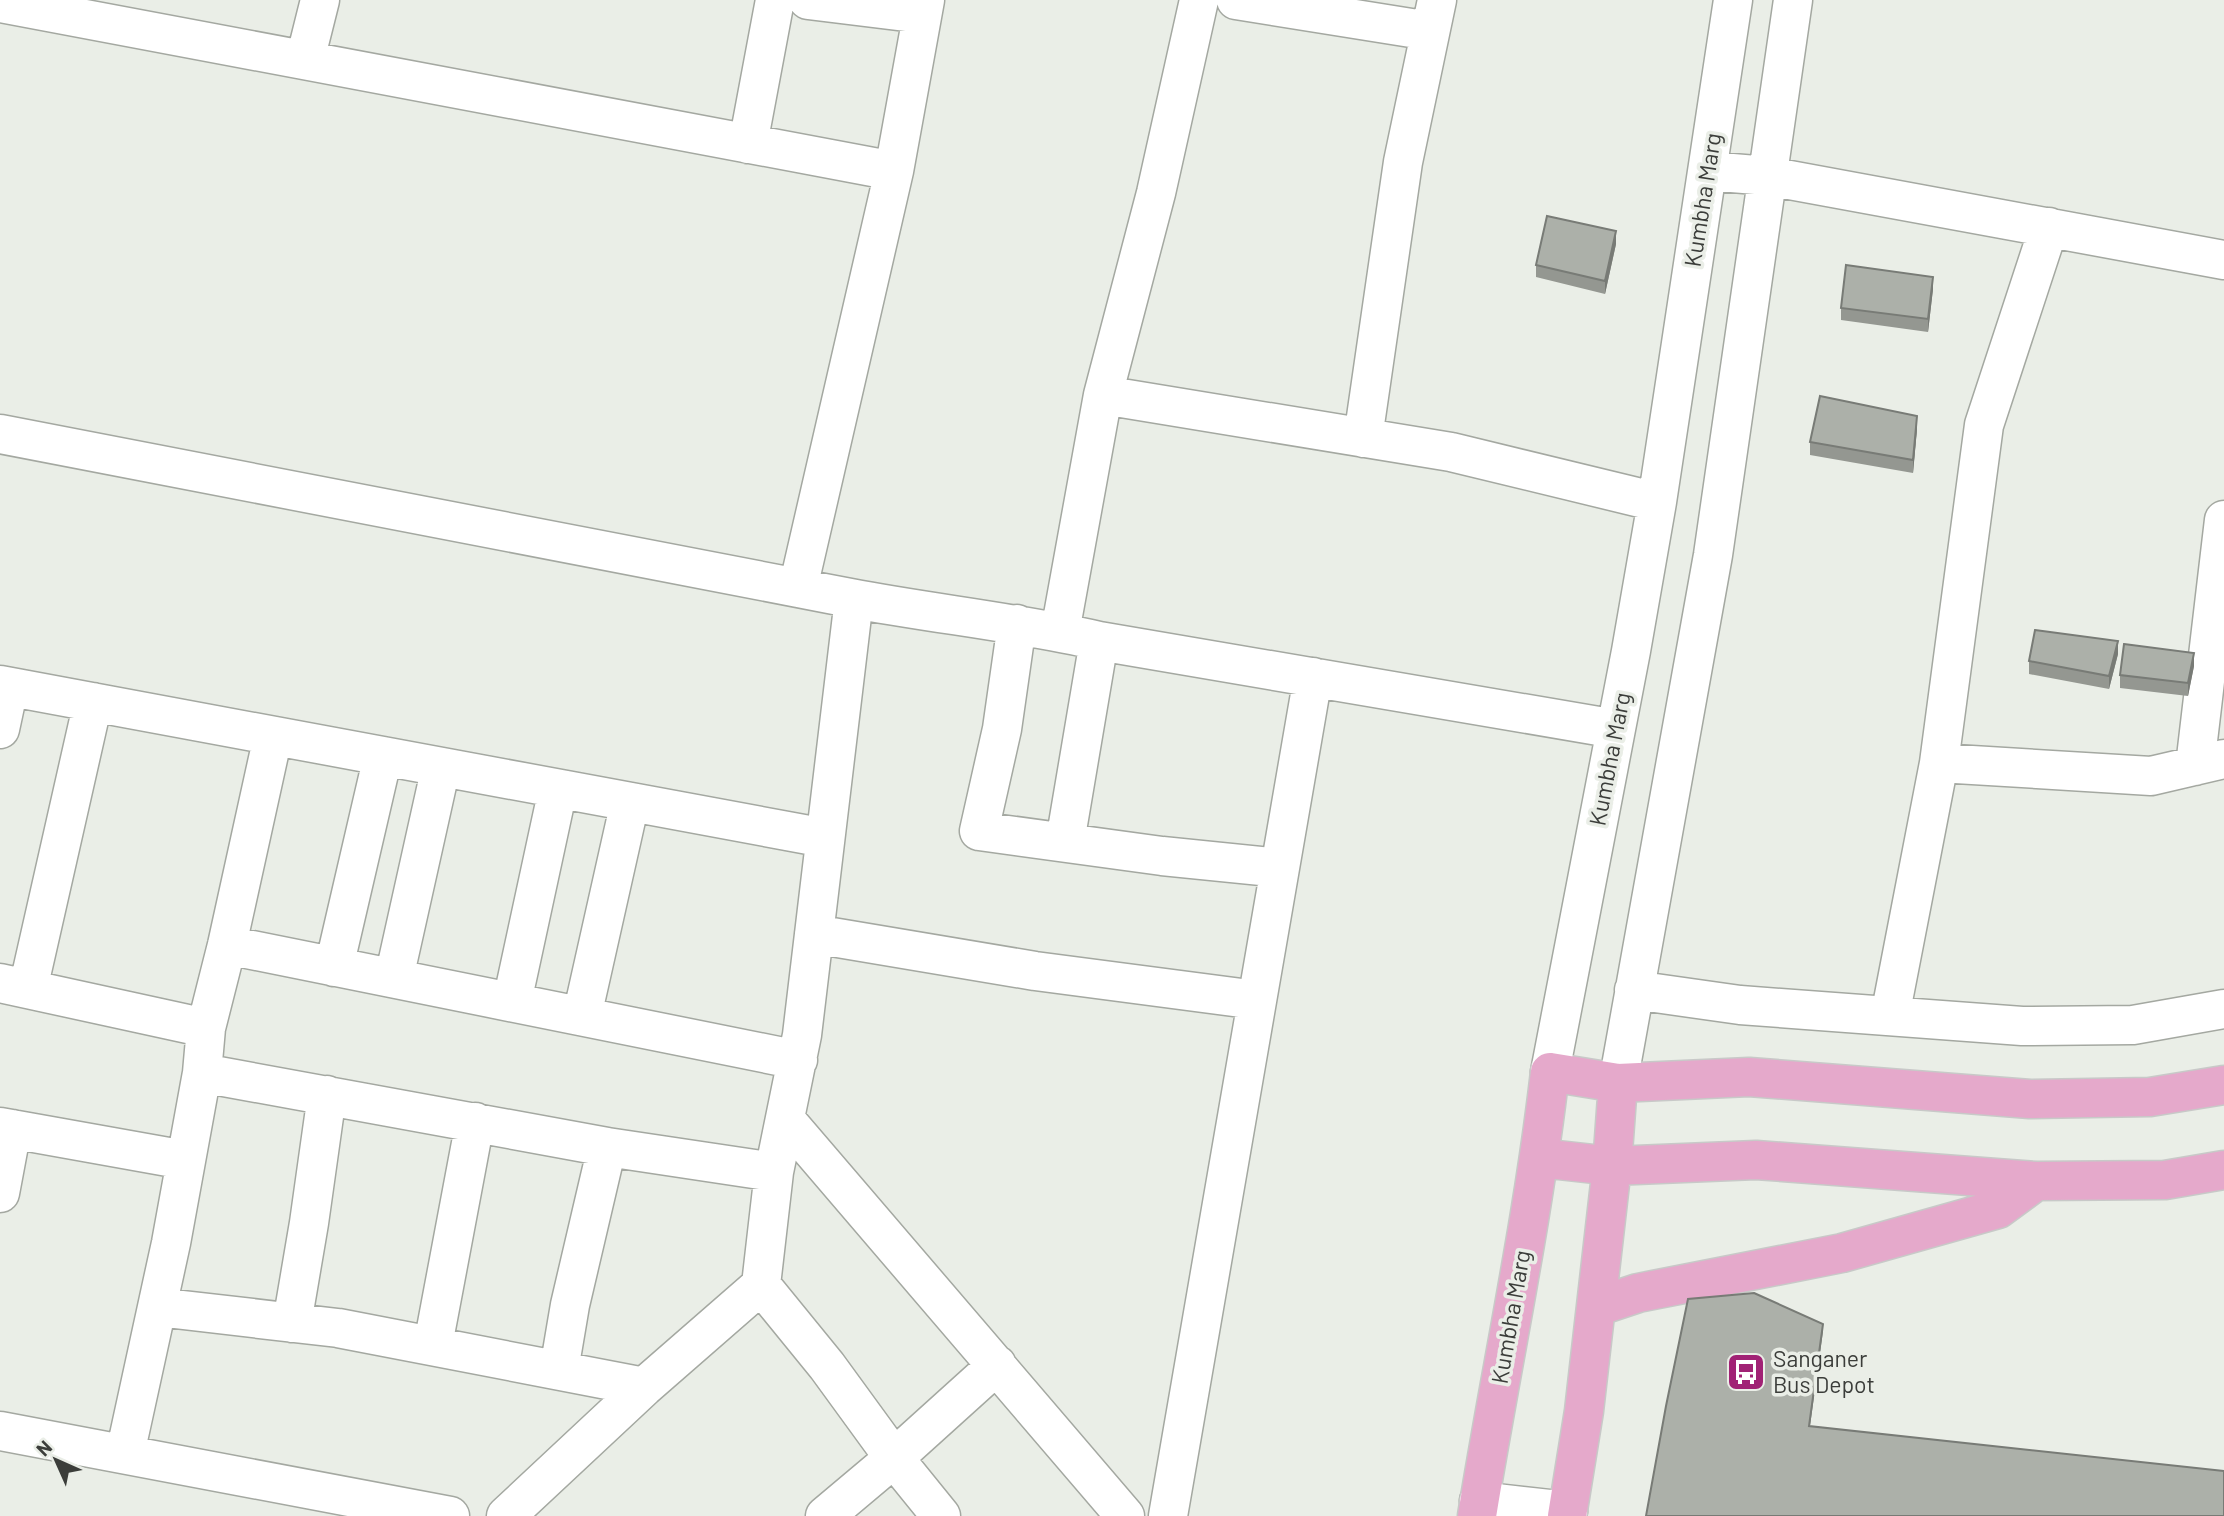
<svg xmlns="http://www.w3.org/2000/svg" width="2224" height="1516" font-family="Barlow,sans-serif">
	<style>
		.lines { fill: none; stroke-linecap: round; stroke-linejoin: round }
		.minor-casing { stroke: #a4a8a1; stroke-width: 41 }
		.major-casing { stroke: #c8c9c8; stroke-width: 41 }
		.minor { stroke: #fff; stroke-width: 38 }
		.major { stroke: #e5a9cb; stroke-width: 38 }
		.wall { fill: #949791 }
		.shaded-wall { fill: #787b76 }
		.building { fill: #acb0a9; stroke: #787b76; stroke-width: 2 }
		.labels { text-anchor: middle; stroke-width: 7; stroke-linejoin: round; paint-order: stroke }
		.street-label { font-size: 23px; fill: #3b3d3a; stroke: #eaeee7 }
		.poi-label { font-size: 23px; fill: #3b3d3a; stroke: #eaeee7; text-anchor: start }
	</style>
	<rect width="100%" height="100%" fill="#eaeee7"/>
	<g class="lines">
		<defs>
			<path id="minor" d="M808,0L922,14
				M1199,0L1156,193L1103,395L1451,452L1657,502
				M1236,0L1430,31
				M0,3L894,171
				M305,60L320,0
				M748,144L775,0
				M1708,171L1768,176L2224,260
				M0,434C284,487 567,543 850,598C933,614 1017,622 1099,641L1616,729
				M1363,438L1403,162L1437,0
				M798,588L894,171L925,0
				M1017,624L1002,729L979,831L1162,856L1280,868
				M1060,632L1103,395
				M0,685L825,838
				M0,729L9,687
				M1939,763L2151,776L2224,759
				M2195,766L2224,520
				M1065,842L1099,641
				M814,934L1035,971L1257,1000
				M227,945L798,1060
				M334,967L383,756
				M394,978L441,767
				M0,983L206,1028
				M28,989L93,702
				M1634,990L1740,1005L2022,1026L2133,1025L2224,1009
				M512,1002L558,789
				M582,1016L630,802
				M1890,1016L1939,763L1984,425L2049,227
				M1550,1072L1631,651L1657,502L1733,0
				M202,1073L607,1147L570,1305L559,1370
				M1618,1083L1713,555L1793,0
				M785,1119L1125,1516
				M0,1127L185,1160
				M607,1147L774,1172
				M0,1193L12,1129
				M761,1285L827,1366L894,1458L941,1516
				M157,1307L338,1328L644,1387
				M292,1323L309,1223L327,1095
				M433,1345L475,1122
				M0,1431L450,1516
				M125,1454L171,1243L202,1073L206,1028L227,945L273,736
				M1479,1501L1568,1511
				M506,1516L644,1387L761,1285L774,1172L802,1035L854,599
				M825,1516L894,1458L997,1365
				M1168,1516L1313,677"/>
			<path id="major" d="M1540,1158L1612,1166L1756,1160L2036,1181L2165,1180L2224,1170
				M1596,1307L1638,1293L1842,1253L1998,1209L2036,1181
				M1477,1516C1501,1368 1533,1221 1550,1072L1618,1083L1749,1077L2030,1099L2150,1097L2224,1085
				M1567,1516L1584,1411L1612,1166L1618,1083"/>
		</defs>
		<use href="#minor" class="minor-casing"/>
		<use href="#major" class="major-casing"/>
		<use href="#minor" class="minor"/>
		<use href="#major" class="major"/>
	</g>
	<path class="wall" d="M1616,244L1605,294L1536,277V265Z
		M1933,289L1928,332L1841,320V308Z
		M1917,429L1913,473L1810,455V442Z
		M2118,654L2109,689L2029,674V661Z
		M2194,666L2188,696L2120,688V675Z"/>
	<path class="shaded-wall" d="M1616,231V244L1605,294V281Z
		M1933,277V289L1928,332V319Z
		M1917,416V429L1913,473V460Z
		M2118,641V654L2109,689V676Z
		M2194,653V666L2188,696V683Z
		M1823,1324V1331L1809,1433V1426Z"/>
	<path class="building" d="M1547,216L1616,231L1605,281L1536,265Z
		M1846,265L1933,277L1928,319L1841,308Z
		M1820,396L1917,416L1913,460L1810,442Z
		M2035,630L2118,641L2109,676L2029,661Z
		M2124,644L2194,653L2188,683L2120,675Z
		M1754,1293L1823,1324L1809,1426L2224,1471V1516H1646L1666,1406L1688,1299Z"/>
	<defs>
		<symbol id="bus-square" viewBox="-11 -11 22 22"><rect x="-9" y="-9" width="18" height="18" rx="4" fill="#a12275" stroke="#eaeee7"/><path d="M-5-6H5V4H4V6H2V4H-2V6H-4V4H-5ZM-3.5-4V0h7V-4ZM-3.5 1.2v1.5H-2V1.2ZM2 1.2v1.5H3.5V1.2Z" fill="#fff"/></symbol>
	</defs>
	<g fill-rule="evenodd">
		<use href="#bus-square" x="1724" y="1350" width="44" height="44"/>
	</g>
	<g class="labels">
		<g class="street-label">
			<text transform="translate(1703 200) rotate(-81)" y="8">Kumbha Marg</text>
			<text transform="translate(1610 759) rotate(-79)" y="8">Kumbha Marg</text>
			<text transform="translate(1511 1317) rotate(-80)" y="8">Kumbha Marg</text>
		</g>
		<g class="poi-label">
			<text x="1773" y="1367">Sanganer<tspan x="1773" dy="26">Bus Depot</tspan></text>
		</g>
	</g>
	<g transform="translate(56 1460) rotate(315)" stroke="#eaeee7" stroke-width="5" paint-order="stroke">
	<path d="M0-5L12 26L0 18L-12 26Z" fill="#3b3d3a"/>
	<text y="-10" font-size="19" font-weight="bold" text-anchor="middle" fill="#3b3d3a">N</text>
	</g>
</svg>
